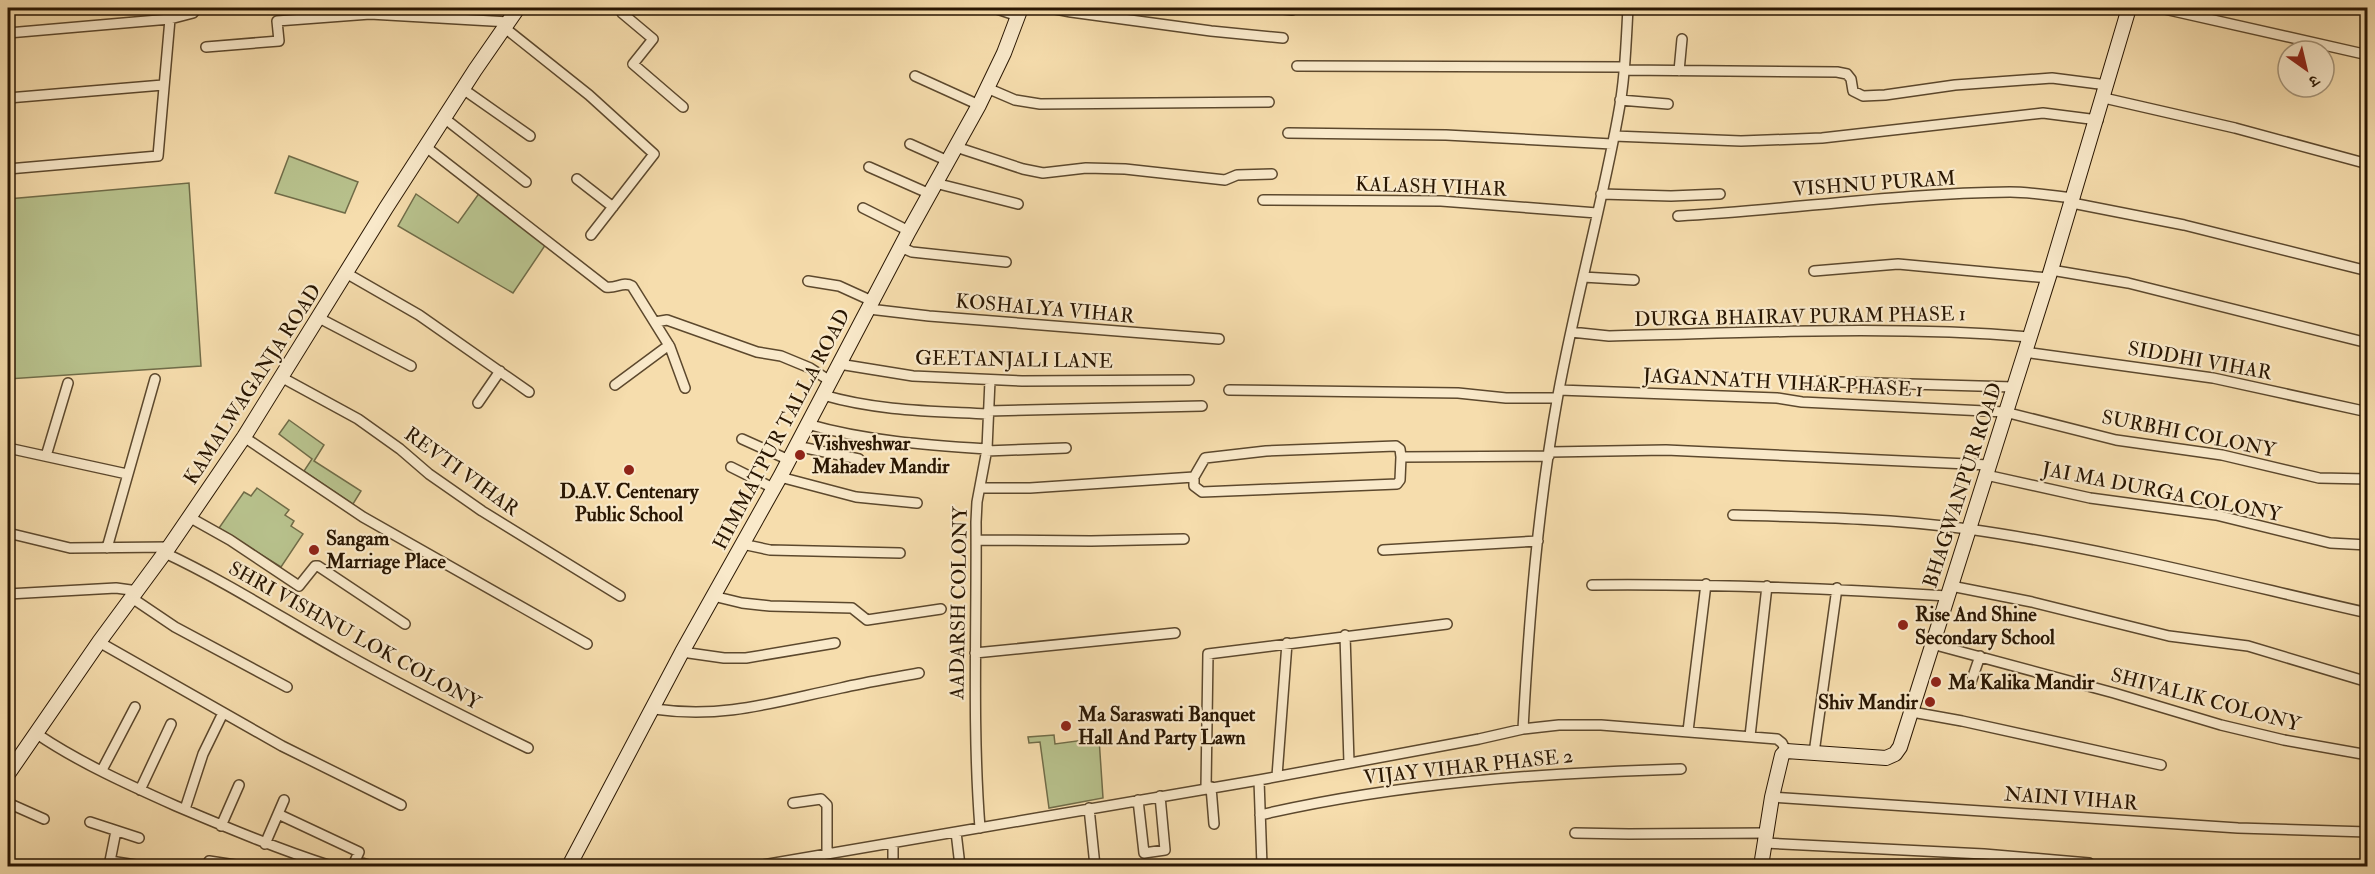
<svg xmlns="http://www.w3.org/2000/svg" width="2375" height="874" font-family="'IM FELL Double Pica','Noto Serif Devanagari',serif">
	<style>
		.green { fill: #b8c28d; stroke: #706c48; stroke-width: 1.5 }
		.lines { fill: none; stroke-linecap: round; stroke-linejoin: round }
		.street-casing { stroke: #5c482d; stroke-width: 12 }
		.secondary-casing { stroke: #291602; stroke-width: 16 }
		.street { stroke: #f9e9ca; stroke-width: 9 }
		.secondary { stroke: #f9e9ca; stroke-width: 14 }
		.poi-dot { fill: #8f2418; stroke: #f9e9ca; stroke-width: 2 }
		.labels { text-anchor: middle; stroke-width: 4.5; stroke-linejoin: round; paint-order: stroke }
		.street-label { font-size: 20px; fill: #291602; stroke: #f9e9ca }
		.poi-label { font-size: 20px; font-weight: bold; fill: #291602; stroke: #f9e9ca; text-anchor: start }
	</style>
	<rect width="100%" height="100%" fill="#f6ddad"/>
	<filter id="stains"><feTurbulence type="fractalNoise" baseFrequency=".00333" numOctaves="4"/><feColorMatrix values="0 0 0 0 .2 0 0 0 0 .09 0 0 0 0 .02 0 0 0 .5 -.17"/></filter>
	<radialGradient id="worn" r=".72"><stop offset=".6" stop-color="#630" stop-opacity="0"/><stop offset="1" stop-color="#630" stop-opacity=".3"/></radialGradient>
	<path class="green" d="M289,156L358,182L345,213L275,193Z
		M189,183L201,366L8,379V199Z
		M480,192L546,244L513,293L398,226L416,194L458,223Z
		M289,420L324,445L314,461L361,491L353,504L304,471L312,459L279,434Z
		M257,488L289,510L285,515L294,521L291,526L303,534L281,567L219,528L244,492L251,496Z
		M1054,735L1055,744L1099,738L1103,798L1049,808L1040,742L1029,743L1028,737Z"/>
	<g class="lines">
		<defs>
			<path id="street" d="M627,8L622,13L653,39L633,64L683,107
				M994,8L1018,16
				M1050,8L1071,12L1211,31L1283,38
				M1275,8L1292,10
				M2160,8L2368,55
				M505,28L589,95L654,154L591,235
				M8,33L170,19
				M206,47L279,41L277,21L370,14L509,22
				M1297,66L1624,67
				M1624,70L1837,72L1847,74L1851,79L1853,91L1863,96L1885,95L1955,85L2052,78L2107,85
				M1679,71L1682,39
				M915,76L979,105
				M987,88L1015,100L1040,104L1269,102
				M463,89L530,136
				M8,98L163,85
				M2104,98L2235,128L2368,164
				M1620,100L1668,104
				M444,118L526,182
				M1288,133L1446,135L1612,144
				M1614,136L1741,141L1822,138L2043,113L2098,120
				M910,144L948,161
				M426,147L606,287C616,289 623,281 632,286L670,347L685,388
				M956,147L1023,169L1043,173L1086,168L1125,169L1225,180L1237,175L1272,174
				M869,167L930,194
				M8,169L158,156L170,19L193,13L197,8
				M577,179L613,207
				M935,183L1018,204
				M1601,194L1671,196L1720,194
				M1263,200L1441,201L1597,213
				M2072,203L2184,225L2368,271
				M863,208L909,231
				M1678,216C1788,210 1899,193 2010,192C2031,192 2052,196 2073,198
				M900,247L912,252L1006,262
				M2051,270L2128,283L2368,343
				M1814,271L1898,264L2049,278
				M346,273L419,315L529,392
				M1583,277L1634,280
				M808,281L839,286L872,301
				M869,309L929,316L1219,339
				M319,318L411,366
				M655,322L667,320L757,352L781,356L810,368L830,381
				M1571,332L1609,336C1749,333 1889,325 2029,337
				M2024,352L2213,378L2368,412
				M839,364L913,376L1022,381L1189,380
				M281,377L358,419L400,449L429,474L482,511L620,596
				M1806,381L2013,387
				M615,385L669,345
				M1229,390L1458,393L1506,398H1557
				M1559,390L1777,398L1802,402L2005,412L2116,440L2222,455L2319,478L2368,479
				M823,395C878,411 931,411 987,414
				M478,403L500,371
				M988,411L1202,406
				M807,424C866,441 926,445 987,449
				M244,437L363,517L587,644
				M742,439L789,460
				M796,446L859,459
				M8,448L127,474
				M986,451L1066,448
				M1550,452L1666,450L1989,465
				M46,456L68,383
				M731,467L773,488
				M1986,475L2090,498L2216,515L2330,543L2368,545
				M780,477L856,497L917,503
				M1194,477V486L1202,492L1397,484L1400,480L1401,457
				M980,488H1030L1194,477L1205,458L1266,451L1396,446L1400,449L1401,457L1549,456
				M1733,515C1812,517 1890,518 1968,529C2103,548 2235,583 2368,613
				M189,517L230,540L299,586L315,566H318L405,624
				M8,533L70,548L169,547
				M976,540L1091,541L1184,539
				M742,544L770,550L900,553
				M107,548L155,379
				M1383,550L1538,541
				M165,553C227,582 285,620 344,653C404,687 466,718 528,748
				M1592,585C1711,584 1829,588 1947,596
				M1951,586L2032,602L2169,636L2248,646L2368,682
				M8,594L116,588L138,591
				M713,596L742,603L770,606L852,608L867,620L941,609
				M132,598L175,627L287,687
				M1345,635L1349,763
				M99,642L282,746L401,805
				M1932,644L2114,693L2221,725L2284,740L2368,755
				M682,652L724,658H746L835,643
				M975,653L1175,633
				M1970,685L1980,656
				M654,709C724,719 774,702 841,688C867,682 893,678 919,673
				M1912,712L1962,721L2161,765
				M1523,729C1529,618 1538,505 1558,395C1575,302 1601,209 1618,116C1625,80 1626,44 1628,8
				M1688,731L1706,584
				M37,734C80,763 129,785 176,806C228,828 278,849 331,866
				M1750,736L1767,586
				M1814,753L1837,588
				M102,770L135,707
				M1277,776L1287,643
				M1259,780L1262,866
				M1211,787L1214,824
				M1206,788L1208,654L1447,624
				M140,790L171,724
				M1772,797L2238,828L2368,832
				M1138,800L1144,853L1165,850L1160,796
				M8,803L44,819
				M793,803L821,799L827,805V854
				M1089,808L1095,866
				M185,809L203,754L223,713
				M278,814L359,852L355,861L372,866
				M1260,815C1398,783 1539,773 1681,769
				M90,822L139,838
				M221,826L239,785
				M980,828C972,725 977,625 976,522L977,502L987,449L990,380
				M956,832L960,866
				M1575,833L1629,834L1766,833
				M1765,843L1984,854L2089,863L2093,866
				M265,844L284,800
				M110,861L142,866
				M209,861L242,866
				M109,866L116,831
				M757,866L1259,780L1479,739L1523,729L1559,725H1601L1777,739L1782,743L1786,751
				M893,866V843"/>
			<path id="secondary" d="M8,774L99,642L169,547L244,437L386,208L475,70L518,8
				M569,866L682,652L780,477L909,231L979,105L1004,53L1021,8
				M1761,866L1772,797L1782,755L1786,751L1886,758L1895,754L1900,747L2051,270L2129,8"/>
		</defs>
		<use href="#street" class="street-casing"/>
		<use href="#secondary" class="secondary-casing"/>
		<use href="#street" class="street"/>
		<use href="#secondary" class="secondary"/>
	</g>
	<g class="poi-dot">
		<circle cx="800" cy="455" r="6"/>
		<circle cx="629" cy="470" r="6"/>
		<circle cx="314" cy="550" r="6"/>
		<circle cx="1903" cy="625" r="6"/>
		<circle cx="1936" cy="682" r="6"/>
		<circle cx="1930" cy="702" r="6"/>
		<circle cx="1066" cy="726" r="6"/>
	</g>
	<g class="labels">
		<g class="street-label">
			<text transform="translate(1874 183) rotate(-4)" y="7">VISHNU PURAM</text>
			<text transform="translate(1431 186) rotate(2)" y="7">KALASH VIHAR</text>
			<text transform="translate(1045 308) rotate(5)" y="7">KOSHALYA VIHAR</text>
			<text transform="translate(1800 316) rotate(-1)" y="7">DURGA BHAIRAV PURAM PHASE 1</text>
			<text transform="translate(1014 359) rotate(1)" y="7">GEETANJALI LANE</text>
			<text transform="translate(2200 360) rotate(10)" y="7">SIDDHI VIHAR</text>
			<text transform="translate(1783 382) rotate(3)" y="7">JAGANNATH VIHAR PHASE 1</text>
			<text transform="translate(252 384) rotate(-57)" y="7">KAMALWAGANJA ROAD</text>
			<text transform="translate(781 429) rotate(-62)" y="7">HIMMATPUR TALLA ROAD</text>
			<text transform="translate(2189 433) rotate(11)" y="7">SURBHI COLONY</text>
			<text transform="translate(462 471) rotate(36)" y="7">REVTI VIHAR</text>
			<text transform="translate(1962 485) rotate(-72)" y="7">BHAGWANPUR ROAD</text>
			<text transform="translate(2162 491) rotate(11)" y="7">JAI MA DURGA COLONY</text>
			<text transform="translate(958 603) rotate(-89)" y="7">AADARSH COLONY</text>
			<text transform="translate(355 635) rotate(29)" y="7">SHRI VISHNU LOK COLONY</text>
			<text transform="translate(2206 699) rotate(15)" y="7">SHIVALIK COLONY</text>
			<text transform="translate(1468 766) rotate(-6)" y="7">VIJAY VIHAR PHASE 2</text>
			<text transform="translate(2071 798) rotate(4)" y="7">NAINI VIHAR</text>
		</g>
		<g class="poi-label">
			<text x="812" y="450">Vishveshwar<tspan x="812" dy="23">Mahadev Mandir</tspan></text>
			<text x="629" y="498" text-anchor="middle">D.A.V. Centenary<tspan x="629" dy="23">Public School</tspan></text>
			<text x="326" y="545">Sangam<tspan x="326" dy="23">Marriage Place</tspan></text>
			<text x="1915" y="621">Rise And Shine<tspan x="1915" dy="23">Secondary School</tspan></text>
			<text x="1948" y="689">Ma Kalika Mandir</text>
			<text x="1918" y="709" text-anchor="end">Shiv Mandir</text>
			<text x="1078" y="721">Ma Saraswati Banquet<tspan x="1078" dy="23">Hall And Party Lawn</tspan></text>
		</g>
	</g>
	<rect width="2375" height="874" fill="none" stroke="#f6ddad" stroke-width="30"/>
	<rect x="9" y="9" width="2357" height="856" fill="none" stroke="#291602" stroke-width="3"/>
	<rect x="15" y="15" width="2345" height="844" fill="none" stroke="#291602" stroke-width="1.5"/>
	<g transform="translate(2306 69) rotate(146)"><circle r="28" fill="#f9e9ca" stroke="#a6957a" stroke-width="1.5"/>
	<path d="M0-4.5L10 22L0 15L-10 22Z" fill="#8f2418"/>
	<text y="-9" font-size="16" font-weight="bold" text-anchor="middle" fill="#291602">उ</text>
	</g>
	<rect width="100%" height="100%" filter="url(#stains)"/>
	<rect width="100%" height="100%" fill="url(#worn)"/>
</svg>
